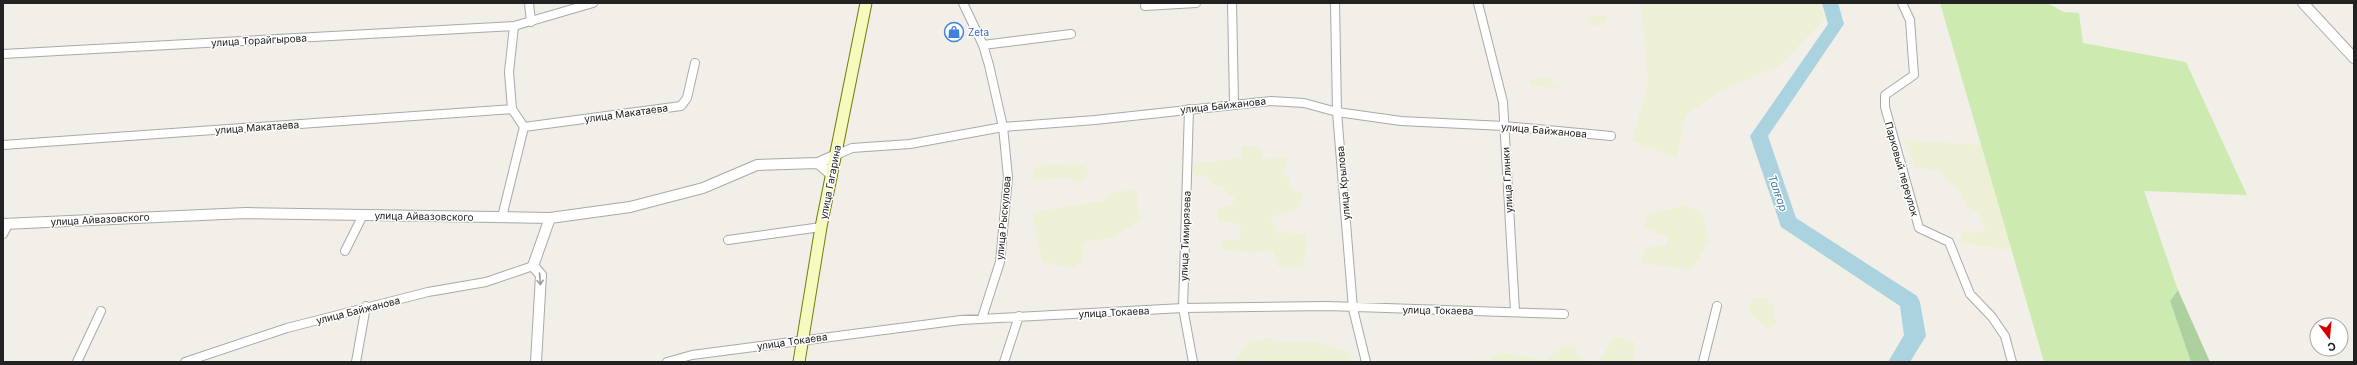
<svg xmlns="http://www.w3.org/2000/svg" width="2357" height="365" font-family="Inter,sans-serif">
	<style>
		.farmland { fill: #eef0d5 }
		.grass { fill: #cdebb0 }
		.forest { fill: #add19e }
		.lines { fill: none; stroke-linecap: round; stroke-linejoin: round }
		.river { fill: #aad3df; fill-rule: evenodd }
		.minor-casing { stroke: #a9a9a9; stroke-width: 10 }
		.tertiary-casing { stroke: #a9a9a9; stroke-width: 12 }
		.secondary-casing { stroke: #707d05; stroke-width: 13 }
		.minor { stroke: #fff; stroke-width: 8 }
		.tertiary { stroke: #fff; stroke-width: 10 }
		.secondary { stroke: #f7fabf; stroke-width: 11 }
		.oneway { stroke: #9c9c9c }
		.labels { text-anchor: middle; stroke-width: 3; stroke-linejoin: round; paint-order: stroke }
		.shop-label { font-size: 10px; fill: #366cbe; stroke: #fff; text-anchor: start }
		.street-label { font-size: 10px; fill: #222; stroke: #fff }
		.water-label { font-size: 11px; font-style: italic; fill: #4a7aab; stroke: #fff }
	</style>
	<rect width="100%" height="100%" fill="#f2efe9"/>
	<path class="farmland" d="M1641,3H1818L1825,19L1779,66L1721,91L1686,115L1677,158L1632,141L1648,84Z
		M1598,15L1608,16L1605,23L1594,26L1587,23L1590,16Z
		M1542,78L1552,79L1553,84L1563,88L1542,87L1530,85L1529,80Z
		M1904,140L1981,145L2011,250L1961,243V233L1986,231L1977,212L1967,207L1958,188L1947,181L1941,171L1916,168Z
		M1242,146H1259L1264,159L1287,158V165L1281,171L1289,179L1291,189L1303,194L1298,209L1271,217L1277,232L1307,234L1303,268L1278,267L1273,251L1250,253L1222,250L1221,240L1239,239L1241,224L1218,221V208L1232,206L1235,198L1226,192L1223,187L1212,185L1207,177L1193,174V163L1241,158Z
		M1047,164L1084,165L1089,170L1086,178L1080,182L1063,177L1034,180V169Z
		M1137,190V207L1141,220L1111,238L1084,242L1081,263L1072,268L1042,262L1032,212L1103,201L1114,192Z
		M1682,206L1701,211L1709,241L1692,270L1642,263L1645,248L1666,245L1668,237L1644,228L1648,214Z
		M1765,297L1773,306L1777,324L1768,329L1748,312L1753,299Z
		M1615,336L1635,342L1633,362H1598Z
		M1272,338L1274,343L1314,341L1350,353L1353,362H1234L1248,341Z
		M1573,345L1584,362H1462L1489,360L1500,352L1545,360L1563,347Z"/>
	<path class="grass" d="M1940,3H2047L2064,12L2079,13L2083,43L2186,62L2247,195L2144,191L2178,290L2170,301L2191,362H2044Z"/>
	<path class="forest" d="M2178,290L2210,362H2191L2170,301Z"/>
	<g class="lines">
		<path class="river" d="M1822,3H1838L1844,24L1768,136L1796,218L1917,296L1920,302L1926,336L1910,362H1888L1904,335L1900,306L1781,227L1750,136L1828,24Z"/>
		<defs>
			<path id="minor" d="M529,3L531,22
				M963,3L983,45L989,65L1003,127L1008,177L1000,262L982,318
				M1232,3L1234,103
				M1335,3L1337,112L1353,309L1366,362
				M1478,3L1503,102L1515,311
				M1902,3L1910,20L1914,75L1885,95V107L1919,228L1949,242L1970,294L1992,317L2005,336L2012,362
				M1145,6L1196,3
				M983,45L1071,34
				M3,54L514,26L593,3
				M1189,109L1183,308L1193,362
				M524,127L681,106L687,98L695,63
				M3,145L512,109
				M836,155L852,148L910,144L1003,127L1095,120L1271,101L1304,103L1337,112L1401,121L1504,126L1611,136
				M502,217L524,127L512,109L509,72L514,26
				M3,234L9,223
				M728,240L821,227
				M345,251L363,215
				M77,362L101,311
				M185,362L287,328L428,292L486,282L533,266
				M356,362L366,306
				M667,362L692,355L961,320L1183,308L1327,306L1564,314
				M1004,362L1019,316
				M1703,362L1717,306"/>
			<path id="tertiary" d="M2303,3L2354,58
				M818,163L832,175
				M3,224L246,213L550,218L630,207L703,188L757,165L818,163L836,155
				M536,362L541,275L533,266L550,218"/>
			<path id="secondary" d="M799,362L821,227L866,3"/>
		</defs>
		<use href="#minor" class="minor-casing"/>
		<use href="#tertiary" class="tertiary-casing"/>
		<use href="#secondary" class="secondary-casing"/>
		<use href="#minor" class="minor"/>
		<use href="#tertiary" class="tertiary"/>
		<use href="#secondary" class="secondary"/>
	</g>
	<defs><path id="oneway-shaft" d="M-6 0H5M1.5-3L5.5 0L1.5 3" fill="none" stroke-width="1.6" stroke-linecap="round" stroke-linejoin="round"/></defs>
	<use class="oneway" href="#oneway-shaft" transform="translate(540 279) rotate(86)"/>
	<defs>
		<symbol id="shop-ring" viewBox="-11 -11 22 22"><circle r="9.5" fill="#fff" stroke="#3f7fe0" stroke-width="1.5"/><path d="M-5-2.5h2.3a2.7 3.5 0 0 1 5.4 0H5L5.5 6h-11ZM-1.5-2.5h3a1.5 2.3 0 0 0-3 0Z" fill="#3f7fe0"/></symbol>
	</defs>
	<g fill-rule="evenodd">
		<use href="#shop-ring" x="943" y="21" width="22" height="22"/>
	</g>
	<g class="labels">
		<g class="shop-label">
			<text x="968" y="36">Zeta</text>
		</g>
		<g class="street-label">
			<text transform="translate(259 40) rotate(-3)" y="4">улица Торайгырова</text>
			<text transform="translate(1223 105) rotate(-6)" y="4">улица Байжанова</text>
			<text transform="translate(626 113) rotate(-8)" y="4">улица Макатаева</text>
			<text transform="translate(257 127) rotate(-4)" y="4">улица Макатаева</text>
			<text transform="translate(1544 130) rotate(5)" y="4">улица Байжанова</text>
			<text transform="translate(1902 169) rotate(74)" y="4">Парковый переулок</text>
			<text transform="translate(1507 180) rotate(-93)" y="4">улица Глинки</text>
			<text transform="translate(830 182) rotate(-79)" y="4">улица Гагарина</text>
			<text transform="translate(1343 183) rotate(-95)" y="4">улица Крылова</text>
			<text transform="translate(424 216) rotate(1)" y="4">улица Айвазовского</text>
			<text transform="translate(1003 218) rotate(-85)" y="4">улица Рыскулова</text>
			<text transform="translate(100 219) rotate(-3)" y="4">улица Айвазовского</text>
			<text transform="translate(1185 236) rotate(-88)" y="4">улица Тимирязева</text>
			<text transform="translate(358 310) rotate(-14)" y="4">улица Байжанова</text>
			<text transform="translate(1438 310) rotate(1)" y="4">улица Токаева</text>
			<text transform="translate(1114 312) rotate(-3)" y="4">улица Токаева</text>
			<text transform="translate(792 341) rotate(-8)" y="4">улица Токаева</text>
		</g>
		<g class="water-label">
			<text transform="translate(1778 193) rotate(71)" y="4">Талғар</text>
		</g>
	</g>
	<rect width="2357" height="365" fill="none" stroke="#222222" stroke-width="8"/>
	<g transform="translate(2329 337) rotate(164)"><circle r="19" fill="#ffffff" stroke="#a7a7a7"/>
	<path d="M0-3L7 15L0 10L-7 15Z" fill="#d40000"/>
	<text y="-6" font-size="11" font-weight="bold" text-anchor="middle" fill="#222222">С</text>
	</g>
</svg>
